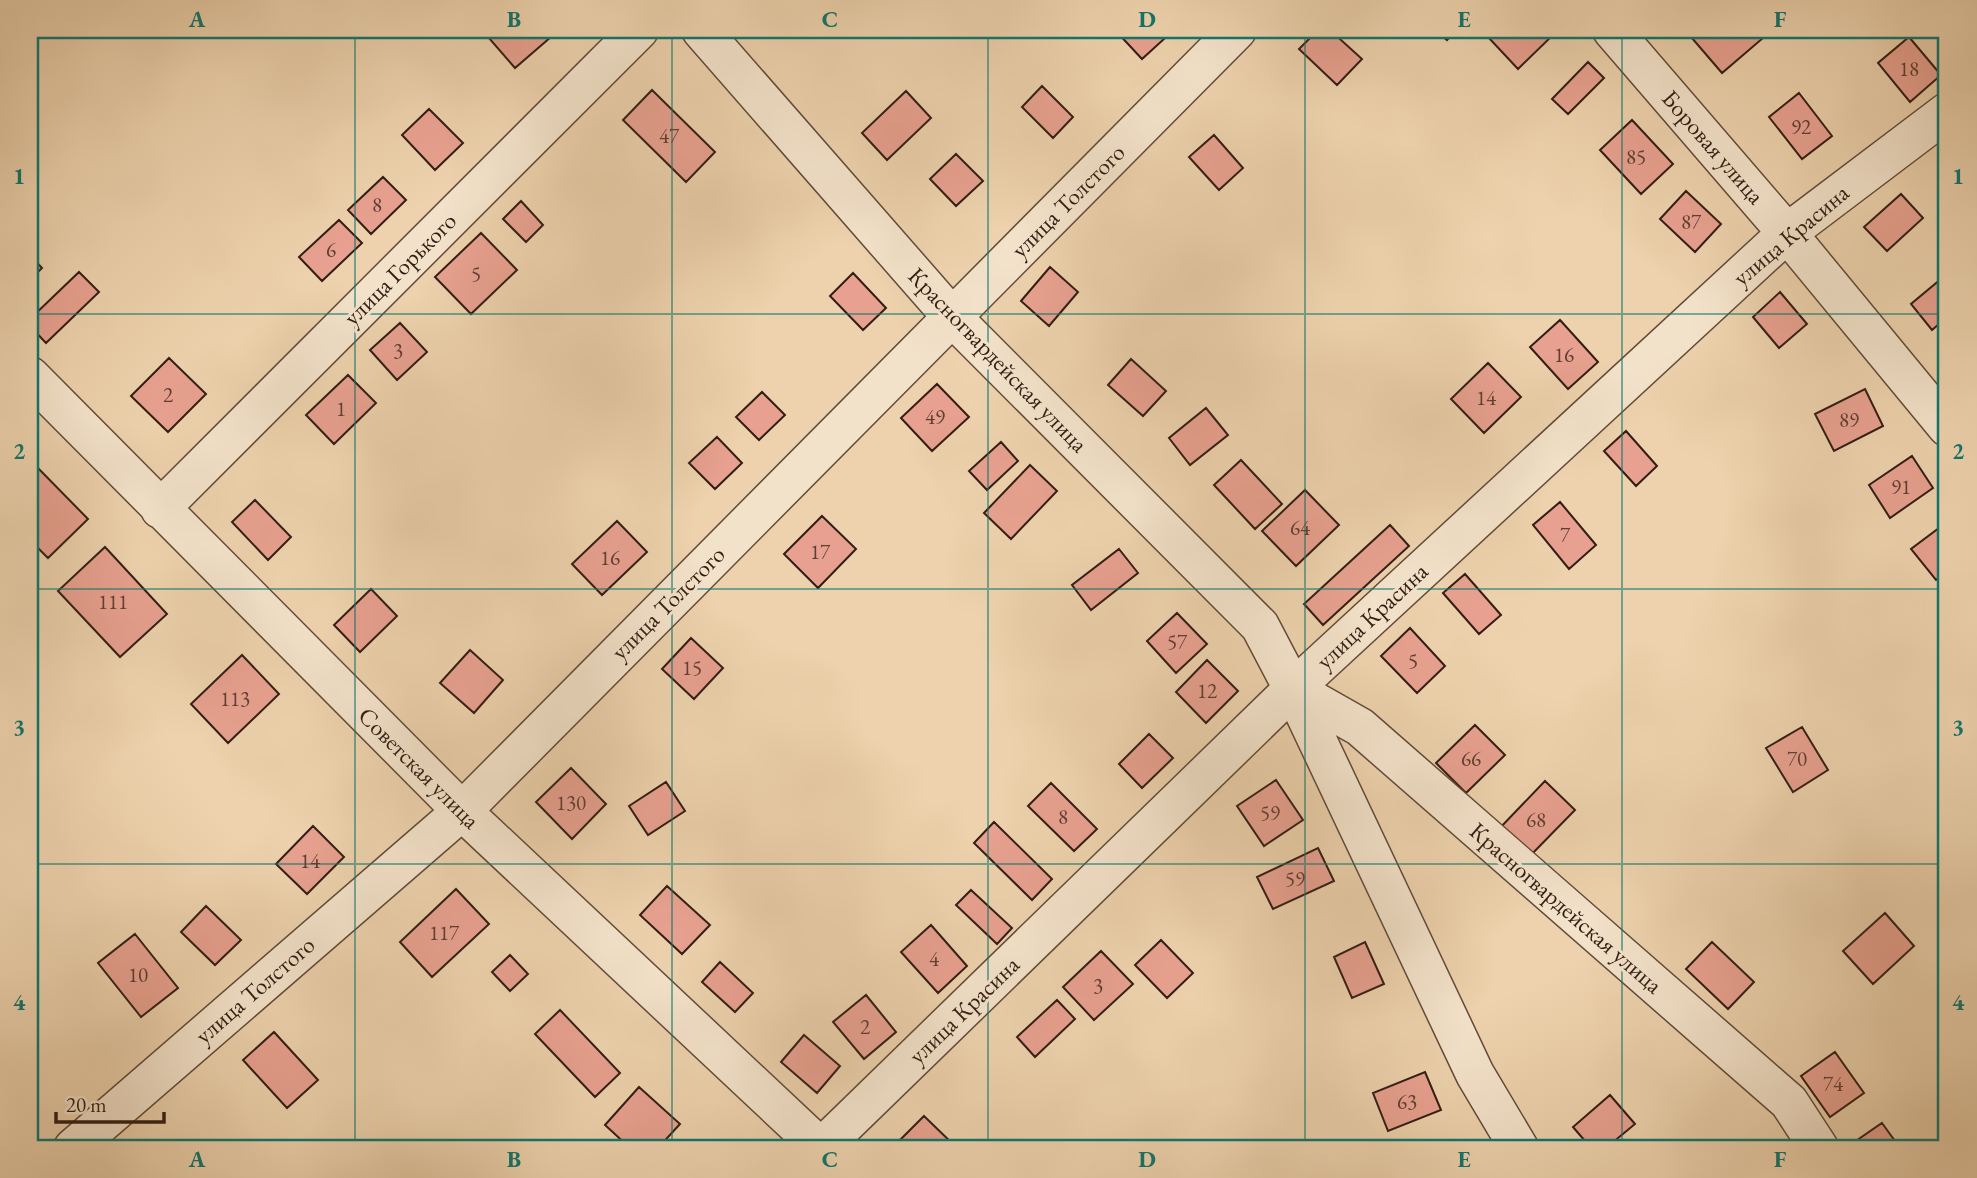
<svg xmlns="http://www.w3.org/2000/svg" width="1977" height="1178" font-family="'EB Garamond',serif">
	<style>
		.building { fill: #e8a190; stroke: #331e14; stroke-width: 2 }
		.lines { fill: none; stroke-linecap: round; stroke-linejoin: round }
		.minor-casing { stroke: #624b3a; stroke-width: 41 }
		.minor { stroke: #f3e2ca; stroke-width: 38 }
		.grid { fill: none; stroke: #0f766e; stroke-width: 2; stroke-opacity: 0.55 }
		.labels { text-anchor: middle; stroke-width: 6; stroke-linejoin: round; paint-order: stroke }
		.number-label { font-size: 21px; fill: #603f33 }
		.street-label { font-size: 24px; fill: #331e14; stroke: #f3e2ca }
		.neatline { fill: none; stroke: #0f766e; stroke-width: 2.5 }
		.grid-label { font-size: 23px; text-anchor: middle; font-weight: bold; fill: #0f766e }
	</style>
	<rect width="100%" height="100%" fill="#edd2ad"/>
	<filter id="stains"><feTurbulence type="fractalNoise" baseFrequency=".00286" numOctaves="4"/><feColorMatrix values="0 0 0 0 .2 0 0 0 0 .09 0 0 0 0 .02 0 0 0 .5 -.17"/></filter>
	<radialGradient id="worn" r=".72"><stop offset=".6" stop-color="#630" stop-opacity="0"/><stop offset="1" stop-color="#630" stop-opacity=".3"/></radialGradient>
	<path class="building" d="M482,30H559L515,68Z
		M1115,30H1156L1164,39L1142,59Z
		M1318,30H1330L1362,59L1337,85L1299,49Z
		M1435,30H1456L1447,40Z
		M1498,30H1552L1555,33L1518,69L1489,38Z
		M1685,30H1756L1763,38L1722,73Z
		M1909,37L1941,75L1910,102L1878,63Z
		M1588,62L1604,78L1568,114L1552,99Z
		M1042,86L1073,117L1053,138L1022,107Z
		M652,90L715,152L686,182L623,120Z
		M906,91L931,118L887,160L862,133Z
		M1799,93L1832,136L1802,159L1769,117Z
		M429,109L463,143L435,170L402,135Z
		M1632,120L1673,164L1641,194L1600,150Z
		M1214,135L1243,168L1219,190L1189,157Z
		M956,154L983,181L956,206L930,179Z
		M383,177L406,200L371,234L348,210Z
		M1686,191L1721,224L1695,252L1660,219Z
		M1901,194L1923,218L1887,251L1864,227Z
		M521,201L543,225L526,242L503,219Z
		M339,220L362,243L322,281L299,257Z
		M481,233L517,270L471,314L435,277Z
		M30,255L42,268L30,280Z
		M1050,267L1078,292L1049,326L1021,301Z
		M79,272L99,292L46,343L30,326V319Z
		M853,273L886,308L863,330L830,296Z
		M1947,274V317L1932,330L1911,304Z
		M1780,292L1807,324L1779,348L1753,317Z
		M1560,320L1598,362L1568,389L1530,347Z
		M400,323L427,352L397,380L370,350Z
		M169,358L206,394L168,432L131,396Z
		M1131,359L1166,391L1143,416L1108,385Z
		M1488,363L1521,397L1484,433L1451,399Z
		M348,375L376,403L334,444L306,415Z
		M937,384L969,417L932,451L901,418Z
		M1865,389L1883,426L1834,451L1815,414Z
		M762,392L785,415L759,440L736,417Z
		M1206,408L1228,435L1190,465L1169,438Z
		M1626,431L1657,466L1636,486L1604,451Z
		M717,437L742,463L715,489L689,463Z
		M1001,442L1018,461L987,490L969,471Z
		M1912,456L1933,488L1890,518L1869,485Z
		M1241,460L1282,504L1255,529L1214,485Z
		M33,463L88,519L48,558L30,540V466Z
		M1030,465L1057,491L1011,539L984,513Z
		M1305,490L1339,525L1296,566L1262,531Z
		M255,500L291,537L268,560L232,522Z
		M1560,502L1596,545L1569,569L1533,525Z
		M822,516L856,549L818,588L784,554Z
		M617,521L647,552L602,595L572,564Z
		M1947,522V572L1936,580L1911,549Z
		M1390,525L1409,546L1323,625L1304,604Z
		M105,547L167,614L120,657L58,591Z
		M1119,549L1138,573L1091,610L1072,585Z
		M1465,574L1501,615L1479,634L1443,593Z
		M371,589L397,616L360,652L334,625Z
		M1177,613L1207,644L1176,673L1147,641Z
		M1410,628L1445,666L1417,693L1381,656Z
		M691,638L723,668L694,699L662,669Z
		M470,650L503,680L474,713L440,683Z
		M242,655L279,694L228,743L191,704Z
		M1207,660L1238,691L1206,723L1176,692Z
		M1475,725L1505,755L1466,793L1436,763Z
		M1802,727L1828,770L1793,792L1766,748Z
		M1149,734L1173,758L1142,788L1119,764Z
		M571,768L606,804L572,839L536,802Z
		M1276,780L1303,820L1264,846L1237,806Z
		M1545,781L1575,810L1526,860L1497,831Z
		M666,782L685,811L648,835L629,806Z
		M1051,783L1097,829L1074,851L1028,806Z
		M994,822L1052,879L1032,900L974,843Z
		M313,826L344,857L307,894L276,864Z
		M1318,848L1334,881L1273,909L1257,877Z
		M667,886L710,925L682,954L640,915Z
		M456,889L489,924L432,977L400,942Z
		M971,890L1012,928L997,944L956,905Z
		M206,906L241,940L215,965L181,932Z
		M1885,913L1914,946L1873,984L1843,951Z
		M931,925L967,966L938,993L901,952Z
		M135,934L178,988L141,1017L98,963Z
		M1161,940L1193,973L1167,998L1135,965Z
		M1365,942L1384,984L1352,998L1334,957Z
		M1712,942L1754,982L1728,1009L1686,969Z
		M1101,951L1133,984L1094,1020L1063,987Z
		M510,955L528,974L510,991L492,972Z
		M720,962L753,993L735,1012L702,982Z
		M866,995L896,1032L864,1059L833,1022Z
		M1057,1000L1075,1019L1035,1057L1017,1037Z
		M560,1010L620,1073L595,1097L535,1034Z
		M274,1032L318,1080L287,1108L243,1060Z
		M804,1035L840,1066L817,1093L781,1062Z
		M1835,1052L1864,1093L1830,1117L1801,1076Z
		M1425,1072L1441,1110L1388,1131L1373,1093Z
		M30,1079L37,1087L30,1093Z
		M639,1087L680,1124L658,1148H630L605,1125Z
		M1610,1095L1635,1124L1606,1148H1591L1573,1127Z
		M924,1116L957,1148H899L895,1145Z
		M1882,1123L1900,1148H1852L1850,1145Z"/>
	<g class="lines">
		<defs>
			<path id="minor" d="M701,30L952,317L1260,626L1293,689L1475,1074L1519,1148
				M1612,30L1787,233L1947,427
				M30,376L462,811L821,1148
				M160,509L639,30
				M1293,689L1360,727L1789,1102L1819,1148
				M73,1148L462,811L1237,30
				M821,1148L1293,689L1787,233L1947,112"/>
		</defs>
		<use href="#minor" class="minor-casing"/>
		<use href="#minor" class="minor"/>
	</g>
	<path class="grid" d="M355,30V1148M672,30V1148M988,30V1148M1305,30V1148M1622,30V1148M30,314H1947M30,589H1947M30,864H1947"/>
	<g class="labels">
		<g class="number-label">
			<text x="1909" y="76">18</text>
			<text x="1801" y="134">92</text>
			<text x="669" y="143">47</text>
			<text x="1636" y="164">85</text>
			<text x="377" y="212">8</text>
			<text x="1691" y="229">87</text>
			<text x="331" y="257">6</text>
			<text x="476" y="281">5</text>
			<text x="398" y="358">3</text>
			<text x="1564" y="362">16</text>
			<text x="168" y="402">2</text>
			<text x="1486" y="405">14</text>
			<text x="341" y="416">1</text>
			<text x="935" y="424">49</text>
			<text x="1849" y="427">89</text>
			<text x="1901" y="494">91</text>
			<text x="1300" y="535">64</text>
			<text x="1565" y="542">7</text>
			<text x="820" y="559">17</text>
			<text x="610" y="565">16</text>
			<text x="113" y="609">111</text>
			<text x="1177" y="649">57</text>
			<text x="1413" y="668">5</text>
			<text x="692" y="675">15</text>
			<text x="1207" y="698">12</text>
			<text x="235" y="706">113</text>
			<text x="1471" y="766">66</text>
			<text x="1797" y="766">70</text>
			<text x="571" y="810">130</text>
			<text x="1270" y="820">59</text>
			<text x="1063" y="824">8</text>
			<text x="1536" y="827">68</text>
			<text x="310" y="868">14</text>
			<text x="1295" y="886">59</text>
			<text x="444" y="940">117</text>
			<text x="934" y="966">4</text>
			<text x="138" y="982">10</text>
			<text x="1098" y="993">3</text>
			<text x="865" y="1034">2</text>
			<text x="1833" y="1091">74</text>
			<text x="1407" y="1109">63</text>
		</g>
		<g class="street-label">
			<text transform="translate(1713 147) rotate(49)" y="8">Боровая улица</text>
			<text transform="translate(1068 201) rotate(-45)" y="8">улица Толстого</text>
			<text transform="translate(1791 235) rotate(-40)" y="8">улица Красина</text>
			<text transform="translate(400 269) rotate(-45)" y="8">улица Горького</text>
			<text transform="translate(998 360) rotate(46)" y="8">Красногвардейская улица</text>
			<text transform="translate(668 603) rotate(-45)" y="8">улица Толстого</text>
			<text transform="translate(1372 616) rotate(-43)" y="8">улица Красина</text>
			<text transform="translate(419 768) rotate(45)" y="8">Советская улица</text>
			<text transform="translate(1566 908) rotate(41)" y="8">Красногвардейская улица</text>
			<text transform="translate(255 990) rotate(-41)" y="8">улица Толстого</text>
			<text transform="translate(964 1010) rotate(-44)" y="8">улица Красина</text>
		</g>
	</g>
	<rect width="1977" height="1178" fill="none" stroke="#edd2ad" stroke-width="77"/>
	<path d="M56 1112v10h108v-10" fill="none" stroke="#331e14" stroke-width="3.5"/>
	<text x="66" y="1112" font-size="21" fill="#331e14" stroke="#f3e2ca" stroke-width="5" paint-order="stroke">20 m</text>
	<rect x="38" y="38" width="1900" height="1102" class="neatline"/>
	<g class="grid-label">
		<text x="197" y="27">A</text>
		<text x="514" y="27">B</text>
		<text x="830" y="27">C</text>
		<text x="1147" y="27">D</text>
		<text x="1464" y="27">E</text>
		<text x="1780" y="27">F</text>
		<text x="19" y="184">1</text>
		<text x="1958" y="184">1</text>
		<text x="19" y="459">2</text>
		<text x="1958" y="459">2</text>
		<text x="19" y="735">3</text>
		<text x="1958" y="735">3</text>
		<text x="19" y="1010">4</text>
		<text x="1958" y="1010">4</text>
		<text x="197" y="1167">A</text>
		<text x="514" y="1167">B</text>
		<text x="830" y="1167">C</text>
		<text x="1147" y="1167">D</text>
		<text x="1464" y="1167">E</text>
		<text x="1780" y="1167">F</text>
	</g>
	<rect width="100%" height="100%" filter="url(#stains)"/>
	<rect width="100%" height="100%" fill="url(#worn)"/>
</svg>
